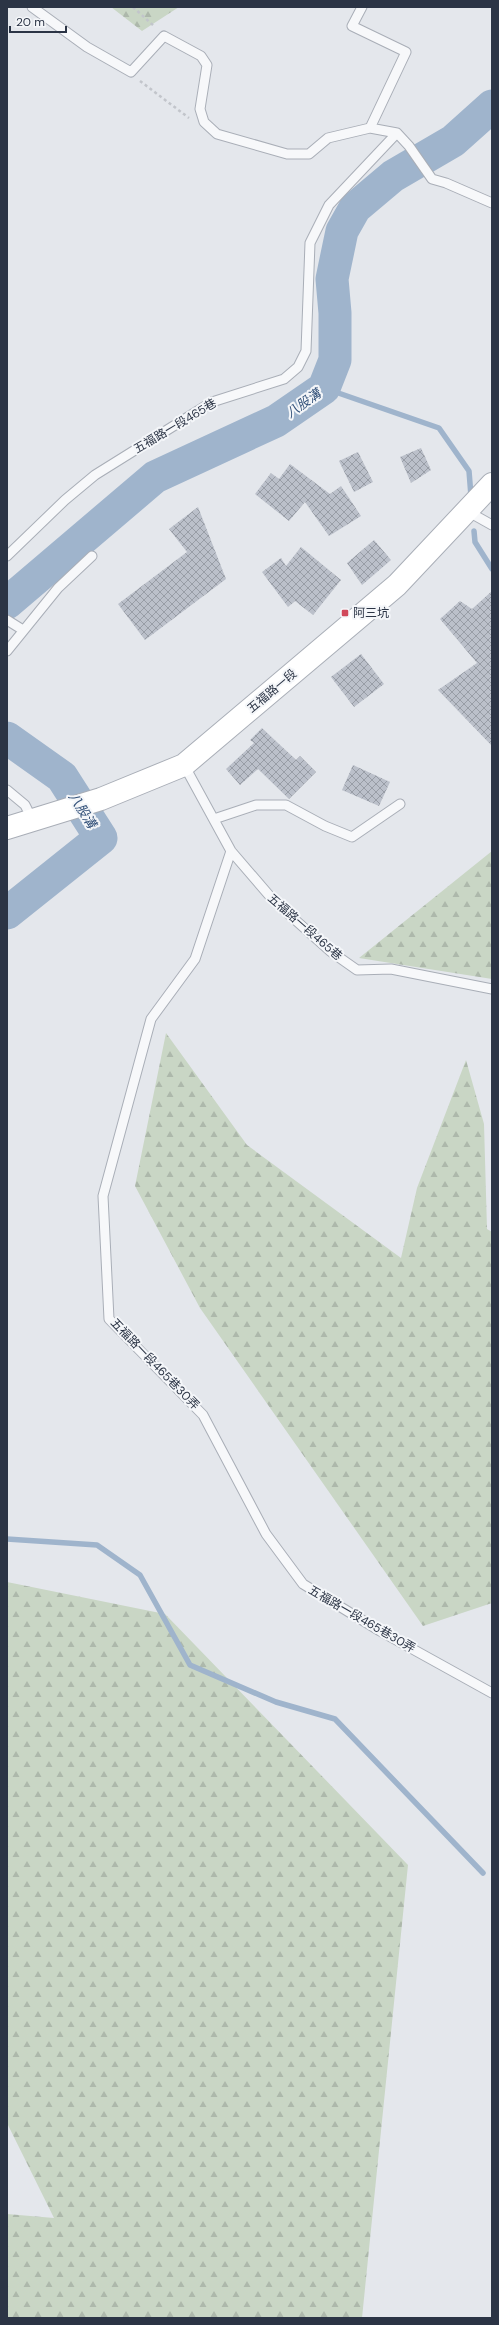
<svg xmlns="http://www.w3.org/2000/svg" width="499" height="2325" font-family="'DM Sans','Noto Sans TC',sans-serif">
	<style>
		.forest { fill: url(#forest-firs) }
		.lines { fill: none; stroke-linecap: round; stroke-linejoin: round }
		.stream { stroke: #9fb4cc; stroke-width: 5.5 }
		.river { stroke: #9fb4cc; stroke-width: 33 }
		.building { fill: url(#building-cross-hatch) }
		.lane-casing { stroke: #a9aeb7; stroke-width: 11 }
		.secondary-casing { stroke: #a9aeb7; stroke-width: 24 }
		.path { stroke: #c2c5cb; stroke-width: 2.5; stroke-dasharray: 3 3; stroke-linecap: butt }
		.lane { stroke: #f7f8fa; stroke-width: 9 }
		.secondary { stroke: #fff; stroke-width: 22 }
		.poi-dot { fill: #d1495b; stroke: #f4f6f9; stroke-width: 1.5 }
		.labels { text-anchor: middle; stroke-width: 4; stroke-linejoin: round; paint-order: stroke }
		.street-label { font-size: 12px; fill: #2b3445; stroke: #f4f6f9 }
		.poi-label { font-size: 12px; fill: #2b3445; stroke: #f4f6f9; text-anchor: start }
		.water-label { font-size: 13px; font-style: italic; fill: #34527a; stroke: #f4f6f9 }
	</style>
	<defs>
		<pattern id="forest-firs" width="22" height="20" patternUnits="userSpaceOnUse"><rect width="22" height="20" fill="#c9d6c5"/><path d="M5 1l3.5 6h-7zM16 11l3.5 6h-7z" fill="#adb8ab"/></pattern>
		<pattern id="building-cross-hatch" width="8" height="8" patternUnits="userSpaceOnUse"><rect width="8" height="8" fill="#bbc0ca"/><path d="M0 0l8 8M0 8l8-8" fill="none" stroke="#989da6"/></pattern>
	</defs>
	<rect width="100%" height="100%" fill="#e4e7ec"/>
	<path class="forest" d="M111,7H179L142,31Z
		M492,851V979L359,958Z
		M166,1033L247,1145L401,1258L417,1188L466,1060L484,1124L487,1229L492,1232V1603L423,1626L200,1308L135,1186Z
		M7,1582L165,1614L408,1865L362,2318H7V2214L54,2218L7,2123Z"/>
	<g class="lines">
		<path class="stream" d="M324,388L439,428L469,471L471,496
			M474,531L475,542L492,569
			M7,1539L97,1545L140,1575L190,1665L276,1702L335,1719L483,1873"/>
		<path class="river" d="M7,603L155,477L276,421L324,388L335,360V313L332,279L342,231L355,208L393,176L453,141L492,106
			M7,738L62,777L101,838L7,913"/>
	</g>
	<path class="building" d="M421,448L431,470L411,483L400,457Z
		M358,452L373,482L354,492L339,461Z
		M290,464L330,494L341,486L361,516L329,536L305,502L289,521L255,494L271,473L279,479Z
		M198,507L226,579L145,640L118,604L187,552L169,529Z
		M374,540L391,560L362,585L347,563Z
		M301,547L341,580L313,615L295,601L288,607L262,572L281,558L286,566Z
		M492,591V746L438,690L477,663L440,619L460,601L472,609Z
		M361,654L384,684L354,707L331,677Z
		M262,728L296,760L300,756L316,772L289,799L258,769L240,785L226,769L254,743L250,740Z
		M353,765L390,782L379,806L342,790Z"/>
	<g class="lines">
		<defs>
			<path id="lane" d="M32,7L87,47L131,72L164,36L201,56L207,65L200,109L204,122L217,134L287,154H309L328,138L370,128L397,133L409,146L432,179L446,183L492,203
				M362,7L352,26L406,52L370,128
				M467,511L492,525
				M7,556L65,500L95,475L212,402L284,379L298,367L306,351L310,243L329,205L397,133
				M7,620L23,630
				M7,651L58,588L92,556
				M184,765L231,851L274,901L330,951L357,970L391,969L492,989
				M7,790L25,805L32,819
				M214,819L256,805H286L325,826L352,837L400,804
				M231,851L195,959L151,1019L103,1196L109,1319L203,1415L266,1534L303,1584L380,1631L492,1693"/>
			<path id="secondary" d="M7,828L101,799L184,765L397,585L492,484"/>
		</defs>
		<use href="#lane" class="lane-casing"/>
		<use href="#secondary" class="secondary-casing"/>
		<path class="path" d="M133,7L155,27
			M140,81L189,118"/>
		<use href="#lane" class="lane"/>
		<use href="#secondary" class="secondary"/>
	</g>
	<rect class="poi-dot" x="341" y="609" width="8" height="8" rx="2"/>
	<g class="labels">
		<g class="street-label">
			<text transform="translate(175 426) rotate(-31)" y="4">五福路一段465巷</text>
			<text transform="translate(272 691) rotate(-40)" y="4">五福路一段</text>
			<text transform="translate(305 927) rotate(41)" y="4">五福路一段465巷</text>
			<text transform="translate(155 1364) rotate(46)" y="4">五福路一段465巷30弄</text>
			<text transform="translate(362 1619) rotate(30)" y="4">五福路一段465巷30弄</text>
		</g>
		<g class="poi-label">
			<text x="353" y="617">阿三坑</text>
		</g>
		<g class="water-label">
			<text transform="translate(303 403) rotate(-35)" y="5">八股溝</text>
			<text transform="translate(83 810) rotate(57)" y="5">八股溝</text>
		</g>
	</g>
	<rect width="499" height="2325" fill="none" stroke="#2b3445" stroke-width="16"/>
	<path d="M10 26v6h56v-6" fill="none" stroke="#2b3445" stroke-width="2"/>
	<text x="16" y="26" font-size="12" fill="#2b3445" stroke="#f4f6f9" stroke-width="3" paint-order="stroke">20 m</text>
</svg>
